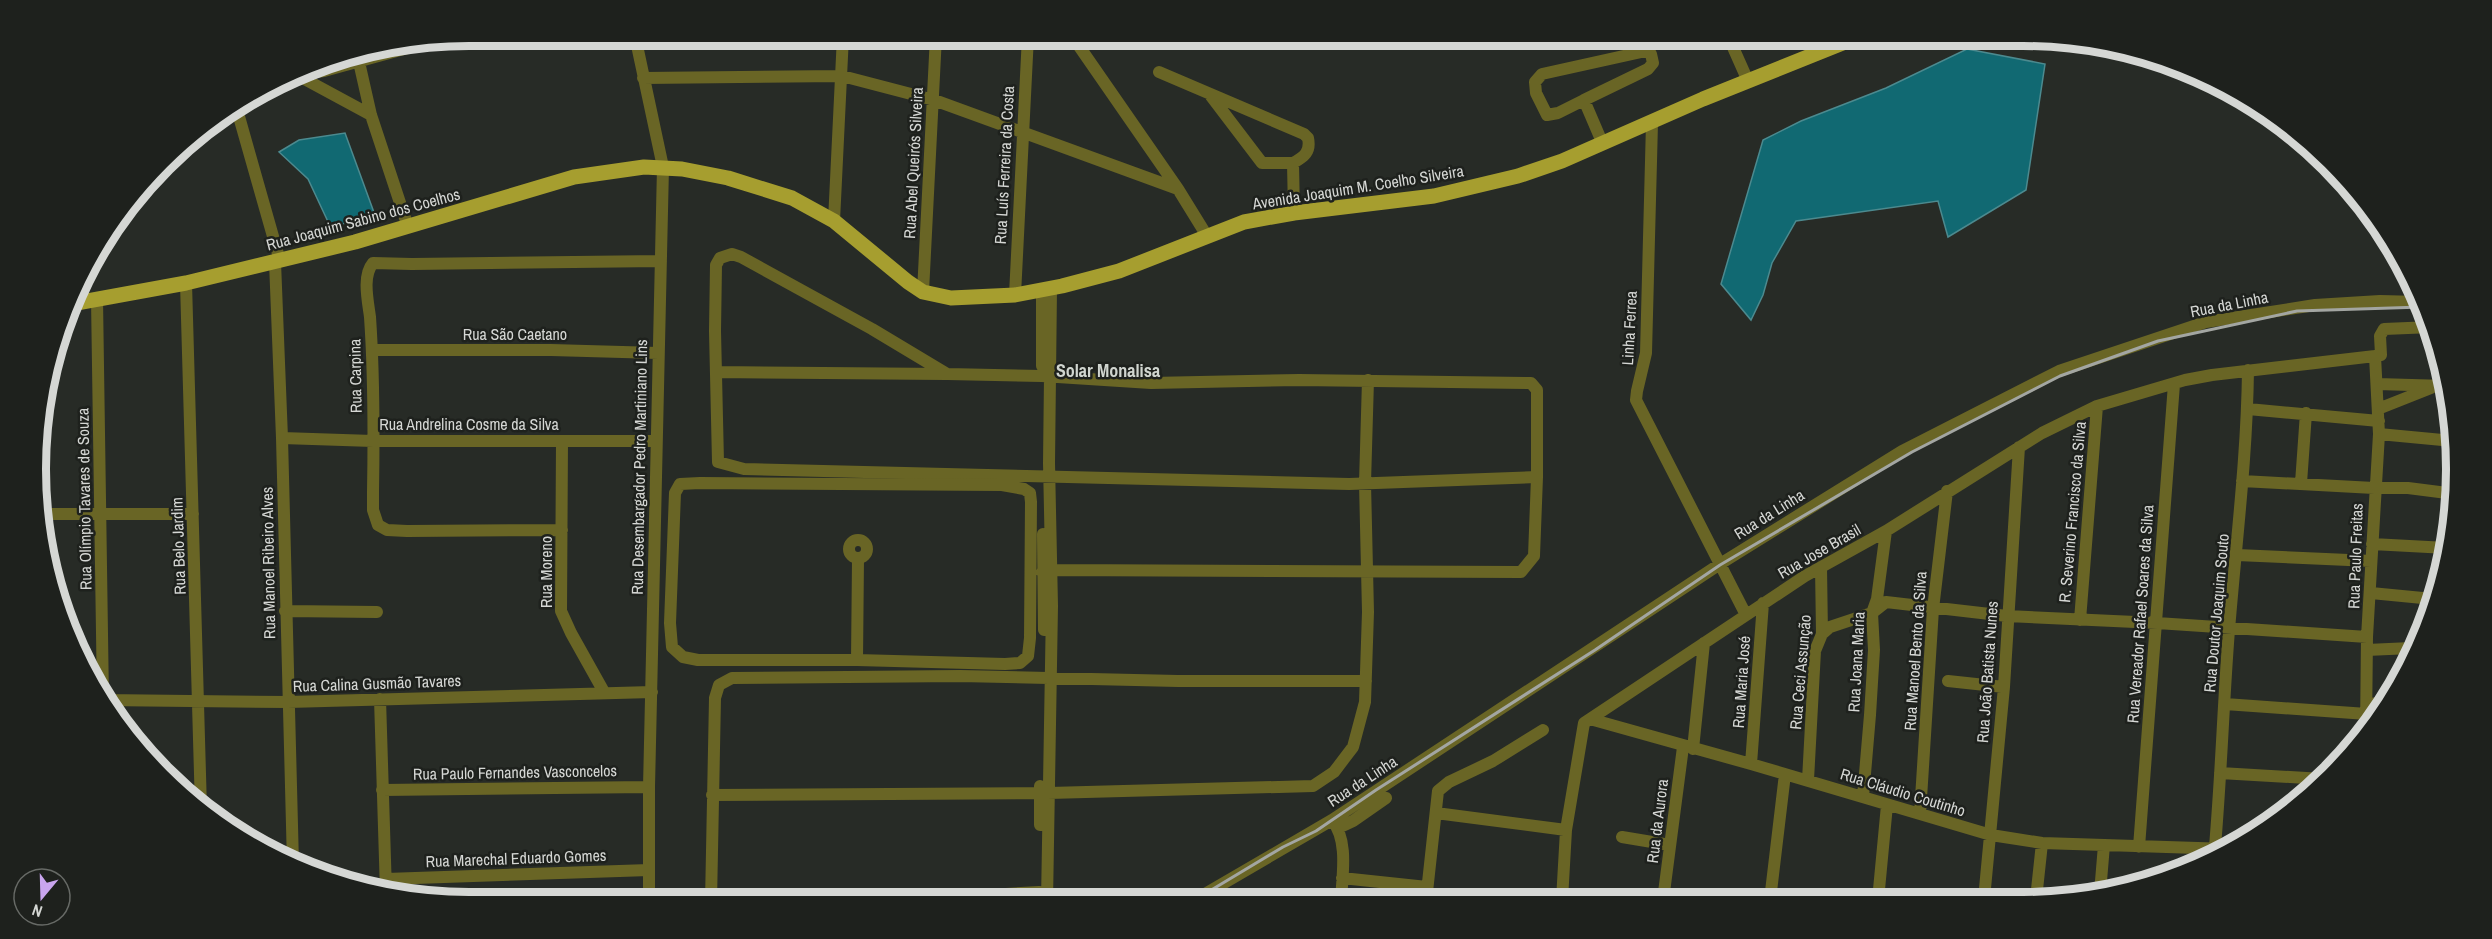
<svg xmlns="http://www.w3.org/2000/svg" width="2492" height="939" font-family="'Archivo Narrow',sans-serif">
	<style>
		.water { fill: #116972; stroke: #4c8a8f; stroke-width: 1.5 }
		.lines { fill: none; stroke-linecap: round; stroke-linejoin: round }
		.minor { stroke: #696525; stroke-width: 12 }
		.major { stroke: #a69e2f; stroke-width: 15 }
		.rail { stroke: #a3a6a2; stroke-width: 3 }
		.labels { text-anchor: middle; stroke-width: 5; stroke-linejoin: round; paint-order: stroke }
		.street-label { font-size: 16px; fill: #d5d7d4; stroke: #1e211d }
		.neighbourhood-label { font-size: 18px; font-weight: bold; fill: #d0d5cf; stroke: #1e211d }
		.rim { fill: none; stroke: #d5d7d4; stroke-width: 8 }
	</style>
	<rect width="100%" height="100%" fill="#272b26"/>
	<path class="water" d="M1967,49L2045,64L2026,190L1948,237L1938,201L1796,221L1772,263L1763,295L1751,320L1721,284L1763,140L1801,121L1886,88Z
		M345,133L376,218L330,226L308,179L279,152L299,140Z"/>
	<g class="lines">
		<path class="minor" d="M635,36L663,167L649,787V903
			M1072,36L1178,189L1207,236
			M1347,36L1368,39L1399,36
			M1728,36L1748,81
			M359,62L371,115L408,227
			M1159,72L1304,134L1308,138C1311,152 1304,157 1293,163L1294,213
			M294,75L324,71L422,44
			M297,75L371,115
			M643,78L842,76L934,100L1178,189
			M1211,96L1262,163H1293
			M1584,100L1558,113L1547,115L1536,93L1535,82L1542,74L1646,51L1651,54L1653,63L1648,69L1584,100L1602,142
			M236,106L280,261
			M1652,123L1646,353L1637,391L1636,400L1746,615
			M834,221L843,36
			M275,262L282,438L293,864
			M186,283L201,809
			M1042,290V366
			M923,292L936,36
			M1015,295L1028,36
			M97,299L103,700
			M372,350H551L658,353
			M2375,356L2381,355L2380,336L2384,329L2432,327
			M716,372L946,374
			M2377,384L2446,386
			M2248,409L2379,421
			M2378,409L2431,388
			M2379,434L2453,441
			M282,438L373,441H656
			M562,441L561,611L571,633L604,692
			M2242,481L2374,488H2408L2455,494
			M700,483L1002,485L1024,489L1030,493L1031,502L1030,638L1028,656L1020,663L1005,664L857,660H698L683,657L672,647L670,623L675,493L680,484Z
			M2301,483L2306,413
			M43,514H193
			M562,530L407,531L387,530L378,525L373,510V492C374,434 374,375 370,317C368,301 362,276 373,263L412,264L661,261
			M1043,534L1044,630
			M849 549a9 9 0 1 1 18 0a9 9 0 1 1-18 0Z
			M2372,544L2447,548
			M2237,555L2371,561
			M1042,572L1052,570L1521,572L1534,556L1537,477V390L1531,383L1299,380L1151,383L1042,376L947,374L872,329L741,257L732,254L720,258L716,265L715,331L718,462L744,469L1349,484L1537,477
			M2371,593L2433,599
			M285,611L377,612
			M2080,620L2097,406
			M1822,634L1830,627L1872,613L1886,602L2007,616L2157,623L2367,637
			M2367,650L2411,648
			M857,660L858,559
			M1948,681L2004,687
			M380,699L386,892
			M103,700L288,702L652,692
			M2225,704L2367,714
			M2367,705L2387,701
			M1590,719L1751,764L1991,835L2042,843L2229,849
			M1693,749L1704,643
			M1751,764L1763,603
			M2220,773L2323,779
			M1808,780L1815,651L1822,634L1821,567
			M382,790L649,787
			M712,795L1049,793L1313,786L1334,772L1353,747L1365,702L1368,612L1365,483L1368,380
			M1863,797L1870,715L1874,650L1872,613L1877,599L1886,531
			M1436,813L1566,830
			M1920,814L1933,609L1947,491
			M1332,820C1349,841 1342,876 1341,901
			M1040,825V786
			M1338,828L1353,821L1386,798
			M1622,837L1670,845
			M2139,847L2174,384
			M2214,858C2221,782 2223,706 2229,630C2236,543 2247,457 2248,370
			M1342,878L1427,887
			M386,879L649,870
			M2100,893L2104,845
			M711,895L938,898L1039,892L1047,893
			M1984,899L2004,687L2019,447
			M2036,899L2042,843
			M1562,900L1566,830L1584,723L1805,576L1886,531L2042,433L2097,406L2185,380L2212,375L2375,356L2379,434L2367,637L2366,729
			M1663,900L1683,747
			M1770,900L1785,774
			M1878,900L1887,805
			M1193,901L1332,820L1720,564L1902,451L2059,371L2206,322L2315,305L2380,301L2420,302
			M1426,901L1438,791L1449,782L1493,761L1543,730
			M711,902L715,698L719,685L732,678L960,676L1178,681H1366
			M1047,902L1052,606L1049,463L1051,289"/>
		<path class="major" d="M71,304L186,283L355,242L574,177L644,167L682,169L728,178L792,198L834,221L908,282L923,292L951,298L1015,295L1062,286L1119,271L1244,222L1294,213L1434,196L1518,176L1562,161L1703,99L1860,36"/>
		<path class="rail" d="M1193,901L1283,847L1316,831L1376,790L1595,650L1720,565L1912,452L2060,376L2158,341L2297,311L2422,307"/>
	</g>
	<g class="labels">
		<g class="street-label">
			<text transform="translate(913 163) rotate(-87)" y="6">Rua Abel Queirós Silveira</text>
			<text transform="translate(1004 165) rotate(-87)" y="6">Rua Luís Ferreira da Costa</text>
			<text transform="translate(1358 187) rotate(-9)" y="6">Avenida Joaquim M. Coelho Silveira</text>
			<text transform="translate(363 219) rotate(-15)" y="6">Rua Joaquim Sabino dos Coelhos</text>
			<text transform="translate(2229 304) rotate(-11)" y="6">Rua da Linha</text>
			<text transform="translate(1629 328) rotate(-87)" y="6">Linha Ferrea</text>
			<text x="515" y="340">Rua São Caetano</text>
			<text transform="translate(355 376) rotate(-91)" y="6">Rua Carpina</text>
			<text x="469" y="430">Rua Andrelina Cosme da Silva</text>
			<text transform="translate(639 467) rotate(-89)" y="6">Rua Desembargador Pedro Martiniano Lins</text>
			<text transform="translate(84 499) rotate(-91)" y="6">Rua Olímpio Tavares de Souza</text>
			<text transform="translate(2072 512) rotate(-85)" y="6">R. Severino Francisco da Silva</text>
			<text transform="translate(1769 514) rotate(-32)" y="6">Rua da Linha</text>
			<text transform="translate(178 546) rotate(-92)" y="6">Rua Belo Jardim</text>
			<text transform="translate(1819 551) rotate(-30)" y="6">Rua Jose Brasil</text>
			<text transform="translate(2355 556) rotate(-88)" y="6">Rua Paulo Freitas</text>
			<text transform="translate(268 563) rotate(-91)" y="6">Rua Manoel Ribeiro Alves</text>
			<text transform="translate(546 572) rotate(-90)" y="6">Rua Moreno</text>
			<text transform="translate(2216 613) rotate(-85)" y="6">Rua Doutor Joaquim Souto</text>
			<text transform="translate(2140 614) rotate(-86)" y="6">Rua Vereador Rafael Soares da Silva</text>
			<text transform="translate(1915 651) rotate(-86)" y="6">Rua Manoel Bento da Silva</text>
			<text transform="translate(1856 662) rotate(-87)" y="6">Rua Joana Maria</text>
			<text transform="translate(1800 672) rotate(-85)" y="6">Rua Ceci Assunção</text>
			<text transform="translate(1987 672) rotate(-86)" y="6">Rua João Batista Nunes</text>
			<text transform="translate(1741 682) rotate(-86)" y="6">Rua Maria José</text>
			<text transform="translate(377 683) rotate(-2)" y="6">Rua Calina Gusmão Tavares</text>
			<text transform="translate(515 772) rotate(-1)" y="6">Rua Paulo Fernandes Vasconcelos</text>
			<text transform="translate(1362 781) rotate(-33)" y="6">Rua da Linha</text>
			<text transform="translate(1903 792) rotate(17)" y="6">Rua Cláudio Coutinho</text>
			<text transform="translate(1657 821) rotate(-83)" y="6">Rua da Aurora</text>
			<text transform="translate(516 858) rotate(-2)" y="6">Rua Marechal Eduardo Gomes</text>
		</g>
		<g class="neighbourhood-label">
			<text x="1108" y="377">Solar Monalisa</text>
		</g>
	</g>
	<path d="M0 0H2492V939H0ZM469 46H2023A423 423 0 0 1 2446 469V469A423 423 0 0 1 2023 892H469A423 423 0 0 1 46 469V469A423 423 0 0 1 469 46Z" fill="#1e211d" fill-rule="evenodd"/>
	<path class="rim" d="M469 46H2023A423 423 0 0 1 2446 469V469A423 423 0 0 1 2023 892H469A423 423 0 0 1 46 469V469A423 423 0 0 1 469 46Z"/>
	<g transform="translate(42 897) rotate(199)"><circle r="28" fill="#1e211d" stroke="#676a66" stroke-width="1.5"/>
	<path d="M0-4.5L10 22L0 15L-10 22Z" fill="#c9a5ee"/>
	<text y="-9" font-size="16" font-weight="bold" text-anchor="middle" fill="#d5d7d4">N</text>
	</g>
</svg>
